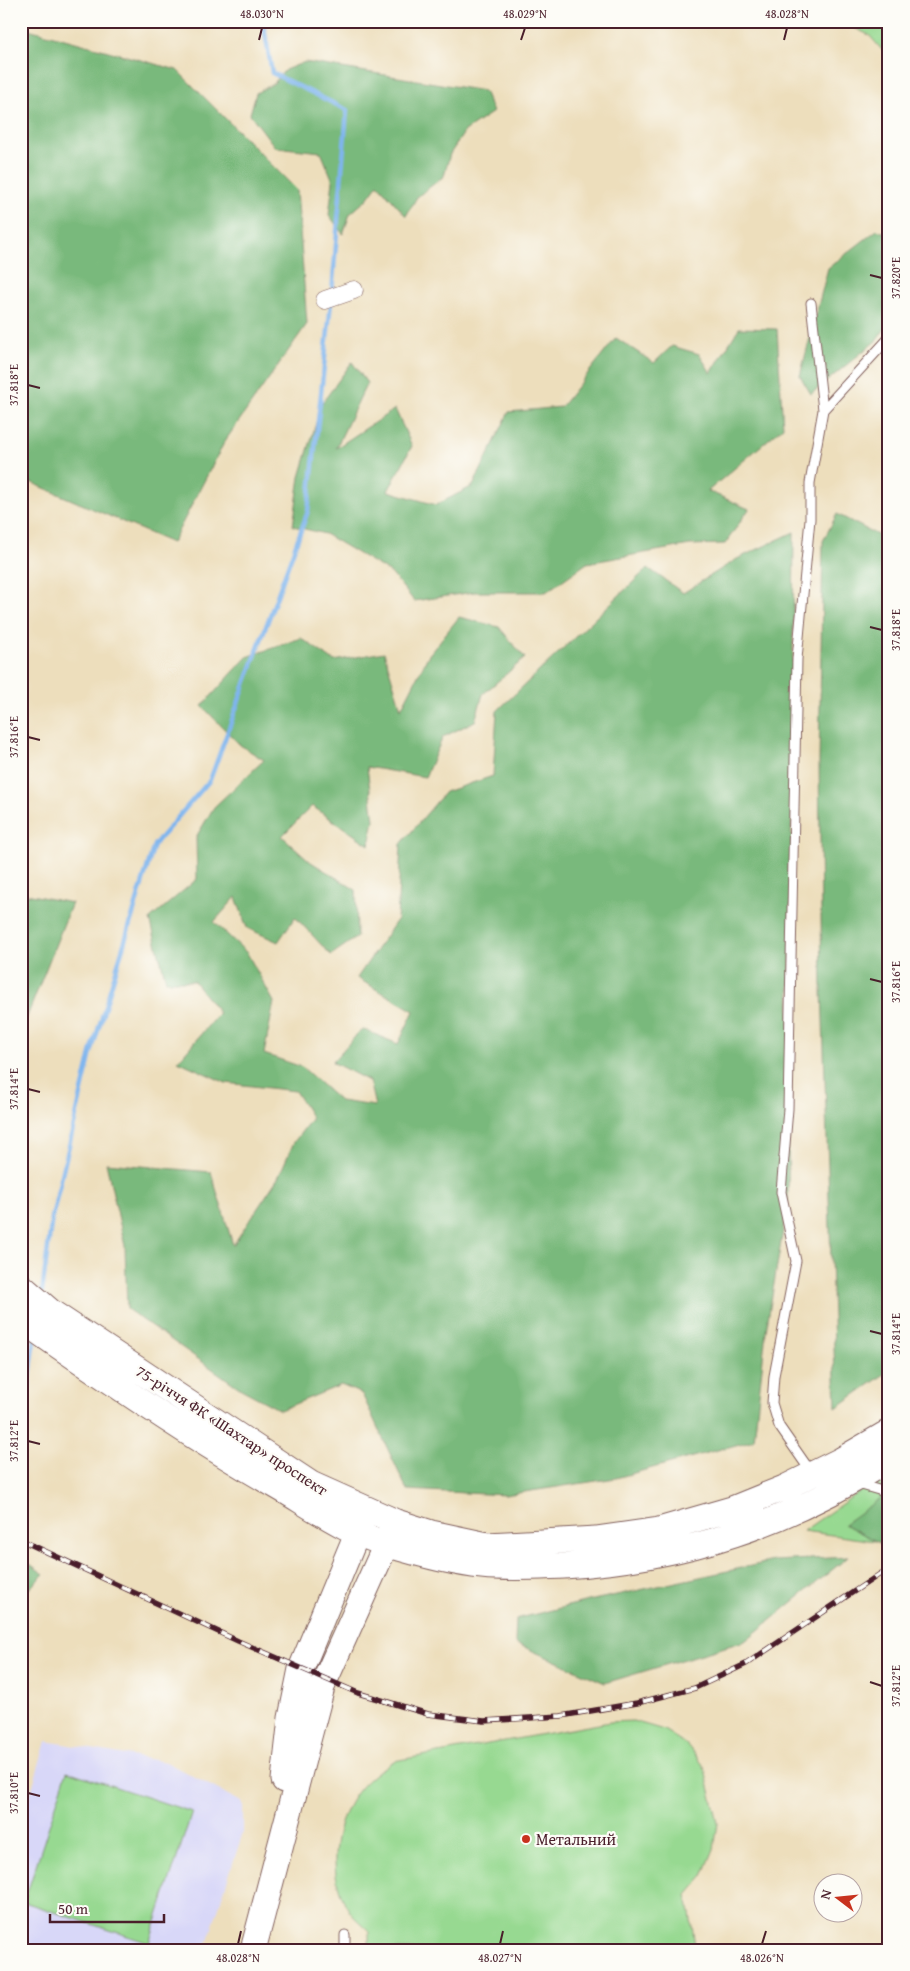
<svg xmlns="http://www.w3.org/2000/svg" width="910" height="1971" font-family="'Gentium Book Plus',serif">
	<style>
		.built { fill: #d8d7f8 }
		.green { fill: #97d991; stroke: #707c5e }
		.forest { fill: #79b97b; stroke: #626c53 }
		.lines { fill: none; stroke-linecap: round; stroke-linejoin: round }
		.stream { stroke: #7fb5ee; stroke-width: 4.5 }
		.lane-casing { stroke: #83625e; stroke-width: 11 }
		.street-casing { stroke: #83625e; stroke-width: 19 }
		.secondary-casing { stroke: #83625e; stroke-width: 27 }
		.lane { stroke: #fff; stroke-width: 9 }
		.street { stroke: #fff; stroke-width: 18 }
		.secondary { stroke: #fff; stroke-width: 25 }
		.rail-casing { stroke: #4a1f2b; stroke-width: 5.5 }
		.rail { stroke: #fdfcf7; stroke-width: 4; stroke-dasharray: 11; stroke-linecap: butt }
		.ticks { fill: none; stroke: #4a1f2b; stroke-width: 2 }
		.poi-dot { fill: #c8321e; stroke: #fdfcf7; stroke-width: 2 }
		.labels { text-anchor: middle; stroke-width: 4.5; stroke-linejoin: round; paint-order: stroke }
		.street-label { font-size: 16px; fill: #4a1f2b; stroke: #fdfcf7 }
		.poi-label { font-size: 16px; fill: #4a1f2b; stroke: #fdfcf7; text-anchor: start }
		.neatline { fill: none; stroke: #4a1f2b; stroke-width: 2 }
		.ticks-label { font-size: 12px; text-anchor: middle; fill: #4a1f2b }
	</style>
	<rect width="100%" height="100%" fill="#fdfcf7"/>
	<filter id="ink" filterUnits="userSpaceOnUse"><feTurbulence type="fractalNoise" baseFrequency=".02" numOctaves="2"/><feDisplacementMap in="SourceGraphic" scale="10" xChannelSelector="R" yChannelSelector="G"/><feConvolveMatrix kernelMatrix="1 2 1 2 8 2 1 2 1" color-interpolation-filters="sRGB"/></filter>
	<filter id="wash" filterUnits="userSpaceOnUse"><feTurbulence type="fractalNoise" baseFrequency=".0096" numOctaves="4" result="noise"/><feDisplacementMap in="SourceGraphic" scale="20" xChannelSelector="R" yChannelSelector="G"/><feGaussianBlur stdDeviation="1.12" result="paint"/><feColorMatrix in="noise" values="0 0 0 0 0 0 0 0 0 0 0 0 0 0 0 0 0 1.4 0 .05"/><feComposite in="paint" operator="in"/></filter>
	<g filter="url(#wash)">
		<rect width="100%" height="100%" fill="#eddebc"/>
		<path class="built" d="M46,1741L166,1762L243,1803V1832L205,1950H21V1813H25Z"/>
		<path class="green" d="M765,21H889V58L869,35L844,23L799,28Z
			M889,1471V1543L803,1531Z
			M633,1721L664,1730L687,1745L704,1766L718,1823L714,1849L703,1876L687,1895L695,1945L673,1950H369V1931C363,1925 355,1919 350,1912C327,1877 332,1830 354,1796C364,1781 379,1770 394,1761L610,1722Z
			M67,1771L192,1812L149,1943L24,1902Z"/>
		<path class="forest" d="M21,27L177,70L297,190L307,324L225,441L172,543L21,478Z
			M305,62L484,91L493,112L465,131L450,154L444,176L417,197L406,216L378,184L367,199L350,214L343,234L329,215L333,181L321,152L275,147L250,114L256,93L274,83L285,70Z
			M877,230L889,234V323L877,340L811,394L800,376L828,268Z
			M739,328L777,329L783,427L708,491L749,509L725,544L690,545L587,563L546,592H474L414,601L391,573L325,534L293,526L300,477L322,403L352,362L367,383L336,448L395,409L412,446L388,491L436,505L473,486L509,412L561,407L616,338L654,363L672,346L699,354L711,373Z
			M837,514L889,541V1371L836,1408L822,990L819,761L823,541Z
			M794,532L788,1201L766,1331L754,1440L616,1478L505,1495L407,1490L362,1394L341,1385L280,1410L241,1389L127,1309L125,1246L106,1163L211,1172L233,1245L278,1178L294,1142L312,1118L295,1091L226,1083L178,1061L219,1013L194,981H166L150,919L197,879L196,837L214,807L264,760L240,745L202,706L247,657L301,638L334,661L384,652L401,709L428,656L459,617L499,627L525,658L483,694L475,721L443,737L425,777L367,767L374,820L369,845L312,806L282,836L311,862L356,890L357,937L331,955L295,917L278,942L247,928L236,897L214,922L247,953L274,1002L264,1054L302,1067L340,1101L375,1106L369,1081L332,1062L362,1029L398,1044L414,1011L357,978L397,920L401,844L445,792L493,776L497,711L648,568L683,593L737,559Z
			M21,893L72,903L21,1032Z
			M889,1492V1548L844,1524Z
			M848,1557L745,1641L605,1683L515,1643L516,1619L584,1602L774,1561Z
			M21,1558L44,1574L21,1597Z"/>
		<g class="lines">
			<path class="stream" d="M263,21L272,73L347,110L332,293
				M42,1292L52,1217L91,1053L154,845L210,780L308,511L331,303
				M21,1424L25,1414L35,1339"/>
		</g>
	</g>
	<g filter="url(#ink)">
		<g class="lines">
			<defs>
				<path id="lane" d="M811,303L823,410
					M811,1472L779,1426L772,1403L774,1376L796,1261L781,1192L788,1109L797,659L810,519V483L823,410L889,338
					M858,1484L889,1493
					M345,1935V1950"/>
				<path id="street" d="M325,300L354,290"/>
				<path id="secondary" d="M21,1286L51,1312L311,1484L396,1522L431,1533L487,1545L596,1539L659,1530L732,1509L784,1488L841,1460L889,1432
					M21,1319C46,1338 73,1356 100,1374C158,1414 217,1452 278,1487C314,1508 349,1533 389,1545C419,1554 451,1563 482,1566C509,1569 537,1567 564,1566C685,1559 787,1524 889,1459
					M284,1780L291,1718L301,1669L363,1519
					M253,1950L322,1687L393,1529"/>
			</defs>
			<use href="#lane" class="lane-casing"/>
			<use href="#street" class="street-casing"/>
			<use href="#secondary" class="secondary-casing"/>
			<use href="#lane" class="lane"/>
			<use href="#street" class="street"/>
			<use href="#secondary" class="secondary"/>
			<defs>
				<path id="rail" d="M21,1540L238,1641L358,1693L428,1714L484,1721L561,1716L637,1703L695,1688L746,1664L889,1568"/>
			</defs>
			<use href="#rail" class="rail-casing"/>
			<use href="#rail" class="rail"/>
		</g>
	</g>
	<path class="ticks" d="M259,40L262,28M521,40L525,28M784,40L787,28M870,275L882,278M28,385L40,388M870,627L882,630M28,737L40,740M870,979L882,982M28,1089L40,1092M870,1331L882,1334M28,1441L40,1444M870,1682L882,1686M28,1793L40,1796M238,1944L241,1931M500,1944L503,1931M762,1944L766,1931"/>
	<circle class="poi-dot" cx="526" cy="1839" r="5"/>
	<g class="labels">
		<g class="street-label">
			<text transform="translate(232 1430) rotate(33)" y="6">75-річчя ФК «Шахтар» проспект</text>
		</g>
		<g class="poi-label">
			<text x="536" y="1845">Метальний</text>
		</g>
	</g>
	<rect width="910" height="1971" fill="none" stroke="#fdfcf7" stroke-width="55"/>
	<g transform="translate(838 1898) rotate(286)"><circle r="24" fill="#fdfcf7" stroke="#b5a4a5"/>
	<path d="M0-4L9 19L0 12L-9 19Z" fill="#c8321e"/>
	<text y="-8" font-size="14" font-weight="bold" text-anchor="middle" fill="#4a1f2b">N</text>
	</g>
	<path d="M50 1914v8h114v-8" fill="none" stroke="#4a1f2b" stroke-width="2.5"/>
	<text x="58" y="1914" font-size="15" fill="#4a1f2b" stroke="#fdfcf7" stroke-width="4" paint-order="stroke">50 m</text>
	<rect x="28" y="28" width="854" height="1916" class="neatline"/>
	<g class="ticks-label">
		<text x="262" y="18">48.030°N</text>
		<text x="525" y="18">48.029°N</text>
		<text x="787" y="18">48.028°N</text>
		<text transform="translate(896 278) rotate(-90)" y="4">37.820°E</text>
		<text transform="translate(14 385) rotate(-90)" y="4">37.818°E</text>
		<text transform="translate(896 630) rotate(-90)" y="4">37.818°E</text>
		<text transform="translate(14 737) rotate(-90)" y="4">37.816°E</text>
		<text transform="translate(896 982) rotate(-90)" y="4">37.816°E</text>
		<text transform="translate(14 1089) rotate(-90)" y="4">37.814°E</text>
		<text transform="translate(896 1334) rotate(-90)" y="4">37.814°E</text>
		<text transform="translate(14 1441) rotate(-90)" y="4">37.812°E</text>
		<text transform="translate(896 1686) rotate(-90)" y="4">37.812°E</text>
		<text transform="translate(14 1793) rotate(-90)" y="4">37.810°E</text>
		<text x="238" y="1962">48.028°N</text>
		<text x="500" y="1962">48.027°N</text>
		<text x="762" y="1962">48.026°N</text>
	</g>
</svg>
